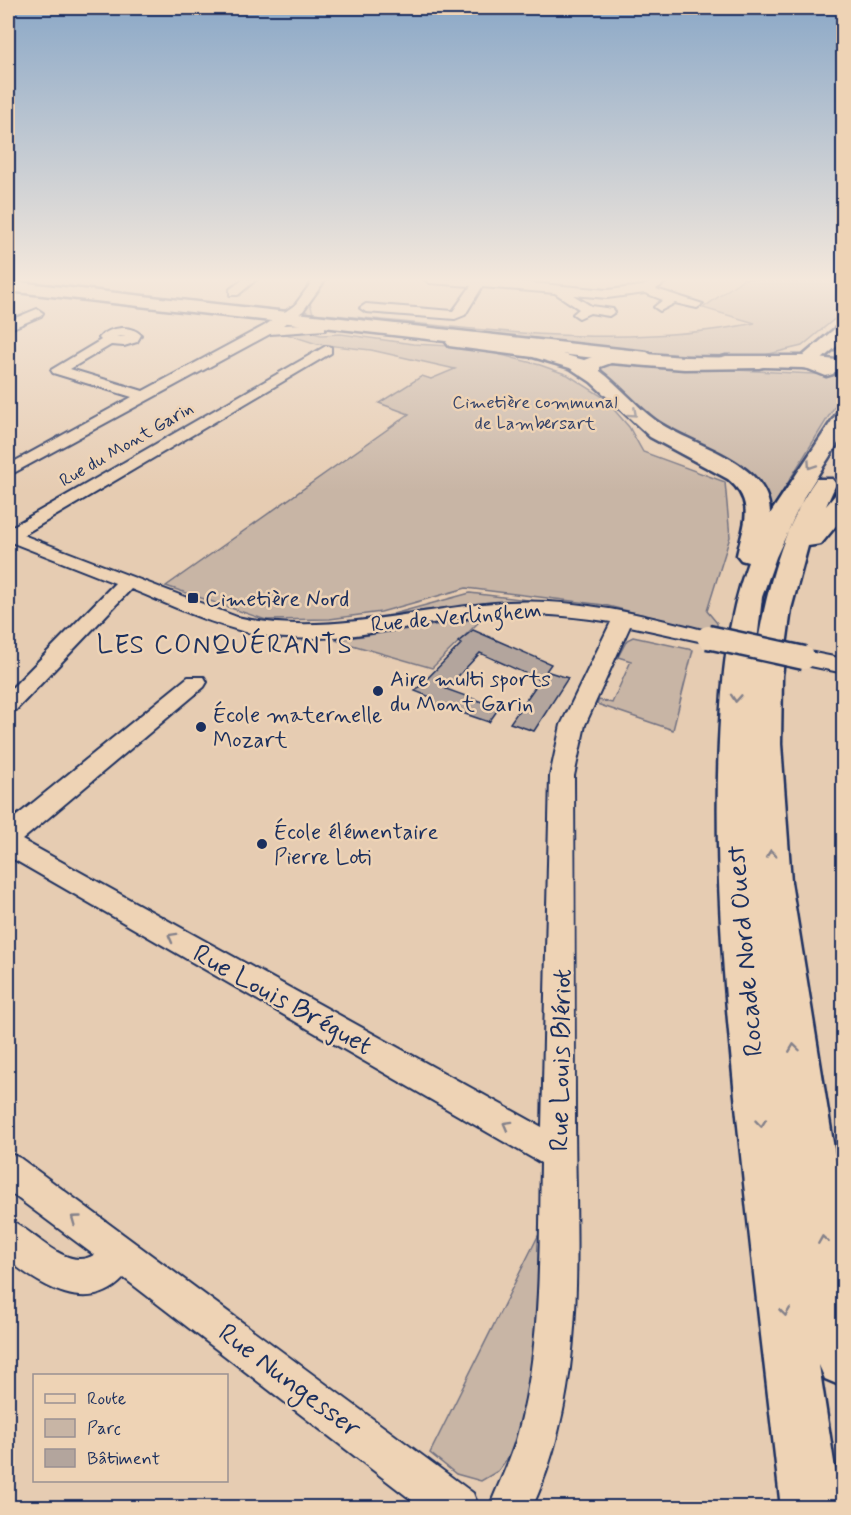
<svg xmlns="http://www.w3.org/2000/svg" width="851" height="1515" font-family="Mynerve,sans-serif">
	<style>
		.green { fill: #c8b5a5; stroke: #727282; stroke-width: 1.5 }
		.building { fill: #b3a59d; stroke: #1b2f5e; stroke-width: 1.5 }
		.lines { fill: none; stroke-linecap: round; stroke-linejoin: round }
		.minor-casing { stroke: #1b2f5e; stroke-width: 4 }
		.primary-casing { stroke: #1b2f5e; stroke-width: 5 }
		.trunk-casing { stroke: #1b2f5e; stroke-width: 5 }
		.minor { fill: #eed3b5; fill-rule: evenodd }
		.primary { fill: #eed3b5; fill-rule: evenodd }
		.trunk { fill: #eed3b5; fill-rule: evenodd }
		.minor-bridge-casing { stroke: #1b2f5e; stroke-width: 27; stroke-linecap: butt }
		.minor-bridge { stroke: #eed3b5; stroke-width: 22 }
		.oneway { stroke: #84818a }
		.poi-dot { fill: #1b2f5e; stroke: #eed3b5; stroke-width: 2 }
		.labels { text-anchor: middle; stroke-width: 5; stroke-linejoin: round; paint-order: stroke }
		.far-park-label { font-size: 18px; fill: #354369; stroke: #eed3b5 }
		.far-street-label { font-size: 18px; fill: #1b2f5e; stroke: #eed3b5 }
		.poi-label { font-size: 22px; fill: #1b2f5e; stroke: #eed3b5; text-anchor: start }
		.street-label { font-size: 22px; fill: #1b2f5e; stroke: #eed3b5 }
		.quarter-label { font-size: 26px; letter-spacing: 1.5px; fill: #1b2f5e; stroke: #eed3b5 }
		.near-street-label { font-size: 27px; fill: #1b2f5e; stroke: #eed3b5 }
	</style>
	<rect width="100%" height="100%" fill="#e6ccb2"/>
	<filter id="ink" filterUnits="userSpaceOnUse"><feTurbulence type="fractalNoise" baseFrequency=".0167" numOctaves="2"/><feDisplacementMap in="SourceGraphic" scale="12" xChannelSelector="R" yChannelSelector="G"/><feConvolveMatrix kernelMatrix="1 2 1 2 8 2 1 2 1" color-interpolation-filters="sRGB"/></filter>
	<g filter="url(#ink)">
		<path class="green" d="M743,279H843V312L802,346L765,355L703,356L641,352L311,317L304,309L310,303L313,313C458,326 611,352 755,323L703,308Z
			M298,329L321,335L341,334L413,344L470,347L540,365L568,375L603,397L629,427L643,452L725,482L730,537L707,611L717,623V633L604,605L466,588L381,612L330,619L266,620L166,586L409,414L379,403L422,376L431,379L455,369L371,350L317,344L286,334Z
			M600,363L834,375L843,376V393L765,520V505L667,433L593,367Z
			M470,593L545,602L479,604L393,614Z
			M483,618L432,668L335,640Z
			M633,637L693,650L673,730L597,704L599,700L612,703L631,661L618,657L627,640Z
			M541,1230L534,1357L525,1408L512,1452L498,1471L481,1481L456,1474L430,1453Z"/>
		<path class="building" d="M473,630L551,664L546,671L568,678L534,731L510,723L540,680L480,653L446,689L499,708L489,722L430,702L433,698L415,691L461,644L458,642Z"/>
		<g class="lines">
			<defs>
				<path id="minor" d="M244,279H257L238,295H230V289Z
					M314,279H326L303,311L283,325L320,323L325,324V330L270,334L8,476V465L132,397L53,373L51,370L101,340L99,338C109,327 130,324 141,335L137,342L124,346L111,345L70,369L143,391L264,326L295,305ZM120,336H127L116,337Z
					M424,279H487L607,290L643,286L657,279H671L656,289L703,304L697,308L675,303L660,311L654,307L663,300L645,293L607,298L573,295L591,306L613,309L615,312L609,316L590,313L579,318L573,314L579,309L555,293L482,287L465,315L455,319L366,312L360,308L366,304L453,311L471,286L430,283Z
					M37,309L43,313L41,316L8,330V321Z
					M326,346L331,347V353L23,535L237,617C327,638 418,607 509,602C578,598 648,616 715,633L718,637L715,641L708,643L630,626L585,725L574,776C575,893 575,1010 575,1127C576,1255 587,1387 532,1508H489C498,1485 509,1463 516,1440C542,1350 539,1256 541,1163L8,856V823L188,677H204L207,682L204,687L22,840L542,1127L550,776L561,725L611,622C565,615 520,611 474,617C405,625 330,647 260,635C216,627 173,606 131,589L16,710L8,712V692L115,583L8,541V529Z
					M804,651L844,659V673L796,663L793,658L796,653Z
					M8,1153L20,1158L473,1493L479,1508H422L124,1278C88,1317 40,1285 8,1260V1219C34,1230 65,1272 94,1255L8,1191Z"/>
				<path id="primary" d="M8,281L647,352L656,358L647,364L8,291Z
					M726,356H802L844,361V373L802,368L719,366L716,362L719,358Z"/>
				<path id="trunk" d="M844,325V340L821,360L836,370L833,374L826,376L806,368L802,359L804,355L838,326Z
					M455,336L533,346L584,360L609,351L684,357L766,358L769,362L766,366L759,368L684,369L611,363L600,367V371C620,386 635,405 655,420C690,446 770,460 770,514L837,413L844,411V434L805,495L776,557L762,597L755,659C765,598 780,531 816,479H832L836,484L826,506L836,494L844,492V516L821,544L808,546L791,609L782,676L781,744L791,882L844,1211V1387L825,1379L819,1365L841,1508H781C763,1349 743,1191 729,1032C720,935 715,838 719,741C722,680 727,619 748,562L741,560L737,555C744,523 756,503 728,479L650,437L591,382L570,368L533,357L449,346L446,342Z"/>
			</defs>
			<use href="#minor" class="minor-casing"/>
			<use href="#primary" class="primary-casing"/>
			<use href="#trunk" class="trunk-casing"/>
			<use href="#minor" class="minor"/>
			<use href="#primary" class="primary"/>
			<use href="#trunk" class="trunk"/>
			<defs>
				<path id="minor-bridge" d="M708,637L804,658"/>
			</defs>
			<use href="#minor-bridge" class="minor-bridge-casing"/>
			<use href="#minor-bridge" class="minor-bridge"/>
		</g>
		<defs><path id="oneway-chevron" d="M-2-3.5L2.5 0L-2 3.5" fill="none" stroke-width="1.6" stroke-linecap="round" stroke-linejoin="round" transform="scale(1.5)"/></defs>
		<g class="oneway">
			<use href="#oneway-chevron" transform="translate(633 413) rotate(42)"/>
			<use href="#oneway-chevron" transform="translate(811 465) rotate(124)"/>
			<use href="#oneway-chevron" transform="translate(736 698) rotate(94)"/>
			<use href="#oneway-chevron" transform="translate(771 854) rotate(-96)"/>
			<use href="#oneway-chevron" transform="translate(172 937) rotate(-151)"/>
			<use href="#oneway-chevron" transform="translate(794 1048) rotate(-98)"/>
			<use href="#oneway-chevron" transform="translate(761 1123) rotate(84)"/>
			<use href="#oneway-chevron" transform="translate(507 1125) rotate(-151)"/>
			<use href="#oneway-chevron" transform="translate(75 1219) rotate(-144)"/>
			<use href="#oneway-chevron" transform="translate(823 1240) rotate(-99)"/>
			<use href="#oneway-chevron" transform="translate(785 1312) rotate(83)"/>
		</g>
	</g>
	<linearGradient id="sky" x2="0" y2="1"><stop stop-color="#8ba8c7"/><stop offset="0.57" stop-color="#f4e8dc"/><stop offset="1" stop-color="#f4e8dc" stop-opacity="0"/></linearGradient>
	<rect width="851" height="491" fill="url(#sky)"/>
	<g class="poi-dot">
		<rect x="187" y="592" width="12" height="12" rx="3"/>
		<circle cx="378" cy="691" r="6"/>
		<circle cx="201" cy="727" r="6"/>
		<circle cx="262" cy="844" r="6"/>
	</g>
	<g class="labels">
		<g class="far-park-label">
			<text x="535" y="408">Cimetière communal<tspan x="535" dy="21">de Lambersart</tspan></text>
		</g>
		<g class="far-street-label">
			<text transform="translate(126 444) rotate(-30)" y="6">Rue du Mont Garin</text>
		</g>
		<g class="poi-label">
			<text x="205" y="606">Cimetière Nord</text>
			<text x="390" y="686">Aire multi sports<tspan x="390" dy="25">du Mont Garin</tspan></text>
			<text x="213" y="722">École maternelle<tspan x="213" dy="25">Mozart</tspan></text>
			<text x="274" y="839">École élémentaire<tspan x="274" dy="25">Pierre Loti</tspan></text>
		</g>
		<g class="street-label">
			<text transform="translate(456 616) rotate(-5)" y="8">Rue de Verlinghem</text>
		</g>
		<g class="quarter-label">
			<text x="225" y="653">LES CONQUÉRANTS</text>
		</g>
		<g class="near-street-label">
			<text transform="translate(744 951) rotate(-95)" y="9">Rocade Nord Ouest</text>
			<text transform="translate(283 999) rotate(29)" y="9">Rue Louis Bréguet</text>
			<text transform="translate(560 1060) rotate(-89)" y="9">Rue Louis Blériot</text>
			<text transform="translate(290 1380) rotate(37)" y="9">Rue Nungesser</text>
		</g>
	</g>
	<rect width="851" height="1515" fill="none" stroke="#eed3b5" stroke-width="30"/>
	<rect x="15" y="15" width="821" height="1485" fill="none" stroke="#1b2f5e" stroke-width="2" filter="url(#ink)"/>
	<rect x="33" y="1374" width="195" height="108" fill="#eed3b5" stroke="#9a9192" stroke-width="1.5"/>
	<rect x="45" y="1394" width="30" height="9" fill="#eed3b5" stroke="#9a9192" stroke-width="1.5"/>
	<text x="87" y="1404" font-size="18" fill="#1b2f5e">Route</text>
	<rect x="45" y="1419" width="30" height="18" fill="#c8b5a5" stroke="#9a9192" stroke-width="1.5"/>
	<text x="87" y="1434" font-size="18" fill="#1b2f5e">Parc</text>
	<rect x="45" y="1449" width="30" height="18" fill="#b3a59d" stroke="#9a9192" stroke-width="1.5"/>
	<text x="87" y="1464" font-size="18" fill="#1b2f5e">Bâtiment</text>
</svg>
